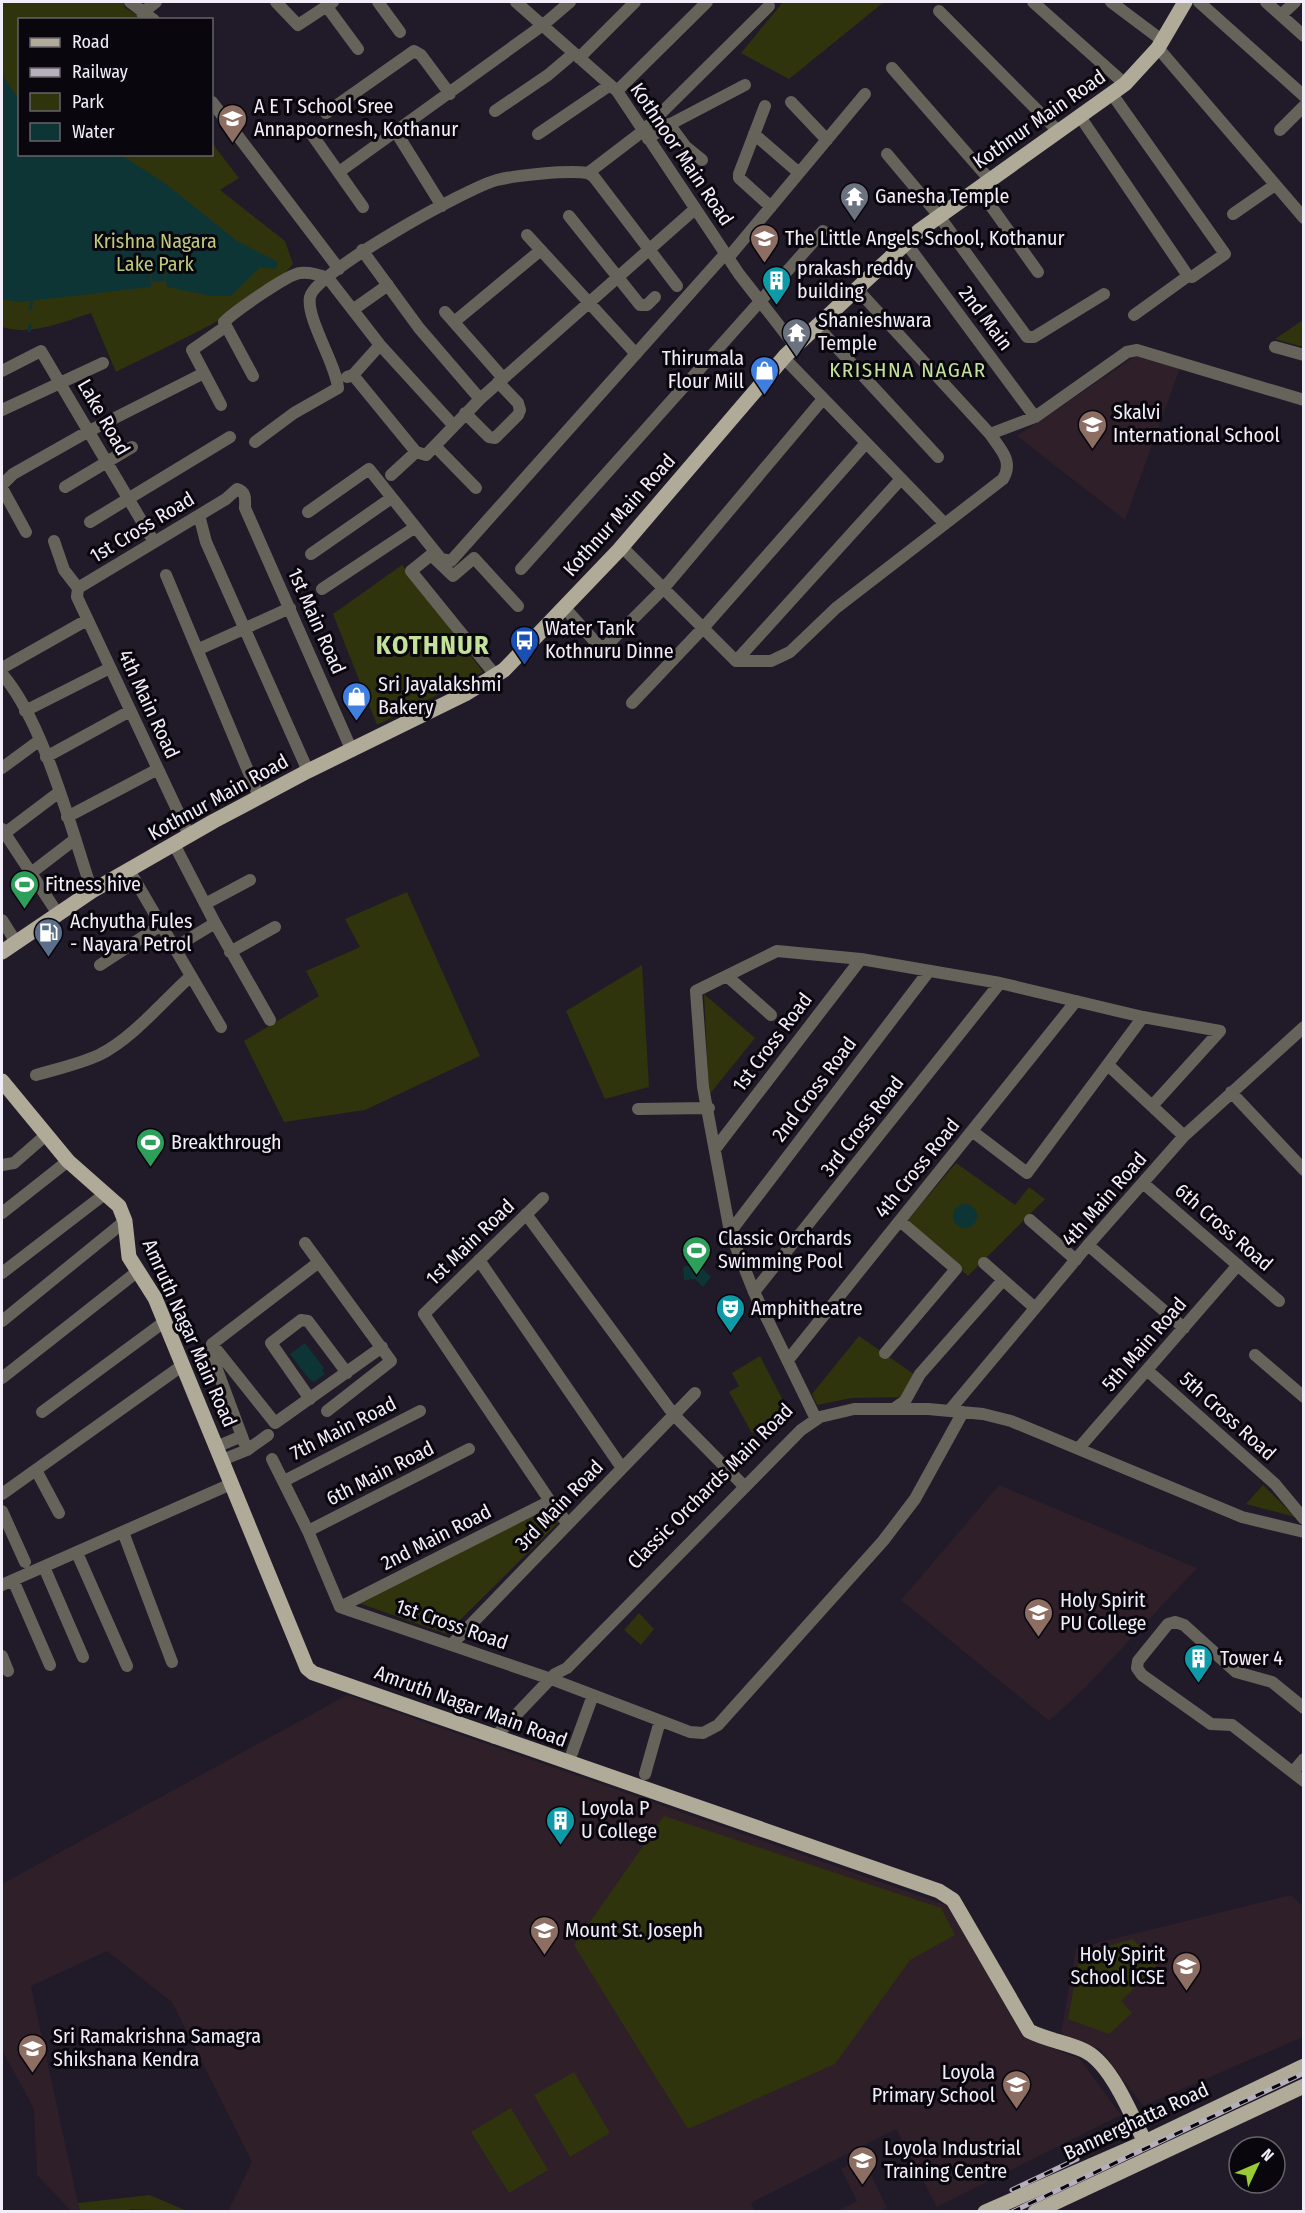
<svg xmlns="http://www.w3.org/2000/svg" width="1305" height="2213" font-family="'Fira Sans Condensed',sans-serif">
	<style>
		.education { fill: #2e1f29 }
		.green { fill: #2f340d }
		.water { fill: #0d3536 }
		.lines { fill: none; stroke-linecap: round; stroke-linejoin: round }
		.stream { stroke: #0d3536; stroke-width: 3 }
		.minor { stroke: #66635a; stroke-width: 12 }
		.major { stroke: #b0aa98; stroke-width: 15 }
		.rail-casing { stroke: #b5b0bc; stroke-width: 5 }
		.rail { stroke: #09060d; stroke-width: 3; stroke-dasharray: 9; stroke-linecap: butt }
		.labels { text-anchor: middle; stroke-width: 6; stroke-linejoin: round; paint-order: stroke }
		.poi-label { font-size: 20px; fill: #f2eef9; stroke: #09060d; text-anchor: start }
		.street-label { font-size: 20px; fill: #f2eef9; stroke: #09060d }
		.park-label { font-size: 20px; fill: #bdca7b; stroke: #09060d }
		.neighbourhood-label { font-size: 21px; letter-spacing: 1.5px; fill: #c3e199; stroke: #09060d }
		.district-label { font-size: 26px; font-weight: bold; letter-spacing: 1.5px; fill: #c3e199; stroke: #09060d }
	</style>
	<rect width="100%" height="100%" fill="#201a29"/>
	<path class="education" d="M1137,355L1180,368L1125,520L1017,436Z
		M999,1485L1197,1568L1086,1687L1049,1721L901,1600Z
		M347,1695L949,1906L1023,2037L1080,2059L1121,2115L937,2207L896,2129L751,2203L755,2211H228L252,2162L172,2002L107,1951L31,1986L78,2203L80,2211H71L37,2175L34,2109L2,2050V1884Z
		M1291,1895L1303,1906V2037L1143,2106L1101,2050L1061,2033L1076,1948Z
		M863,2158L887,2208L881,2211H836L857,2201L841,2169Z"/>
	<path class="green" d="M2,2H123L125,8L144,19L20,20V154H212V143L239,178L220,190L285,241L293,264C255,310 170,344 116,372L91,313C63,322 31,336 2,327Z
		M783,2H884L789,79L741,53Z
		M1303,320V347L1275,339Z
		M402,565L483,672L377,725L333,614Z
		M407,892L480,1056L365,1110L284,1122L244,1041L319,996L306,971L360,947L345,919Z
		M642,965L649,1087L605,1099L566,1011Z
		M704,994L755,1038L709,1095Z
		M956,1163L1015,1205L1029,1187L1045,1199L968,1276L908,1220Z
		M859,1336L915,1375L904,1397L852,1398L817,1405L812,1394Z
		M760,1356L789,1412L752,1433L729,1392L739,1386L732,1373Z
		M1263,1485L1295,1517L1246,1504Z
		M550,1508L560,1521L446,1634L359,1603Z
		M639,1613L654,1629L641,1645L624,1630Z
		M664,1816L941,1908L955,1935L910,1960L835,2064L688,2129L574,1945Z
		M1133,1939L1157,1966L1121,2001L1132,2013L1109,2034L1068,2019L1080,1954Z
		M574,2072L610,2133L570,2157L534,2095Z
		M511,2108L548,2170L509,2193L471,2132Z
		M150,2195L187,2211L131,2209L126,2211H80L78,2203Z"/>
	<path class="water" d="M2,74L19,100L20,154L121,155L166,184L237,241L278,262L276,269L260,267L231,296H212L167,287L163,258L165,281L152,282L150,261L160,259L149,260L151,287L19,302L2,299Z
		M953 1216a12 12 0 1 1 24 0a12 12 0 1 1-24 0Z
		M691,1265L702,1268L711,1277L703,1287L695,1279L684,1280L683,1267Z
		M305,1343L324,1368L322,1370L325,1374L314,1382L309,1379L290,1354Z"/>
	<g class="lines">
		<path class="stream" d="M30,309L32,301
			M29,331L30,325"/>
		<path class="minor" d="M130,2L154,20
			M276,2L298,25L333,2
			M378,2L400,32
			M516,2L617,91L739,274L795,346
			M1033,2L1125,84
			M1111,2L1163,41
			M1199,2L1304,96
			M1266,2L1304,36
			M327,7L358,49
			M939,11L1057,130
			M142,13L156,2
			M1281,15L1295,2
			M1158,48L1304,218
			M579,58L635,2
			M892,68L990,180
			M617,91L707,2
			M1112,94L1225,254L1192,277L1188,276L1134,315
			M212,102L339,269
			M791,102L827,140
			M765,106L739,174V178L771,207
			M495,111L548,75L574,53
			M326,113L414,51L421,55L450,94
			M1079,115L1188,276
			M669,124L686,147L702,160
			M308,129L363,207
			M1280,130L1304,106
			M396,132L442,206
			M538,134L610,85
			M754,134L799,173
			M648,139L661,129L745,85
			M887,154L939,216L1027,337H1034L1104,294
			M339,172L543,25L570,2
			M588,173L643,131L769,6
			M978,188L1038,272
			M1233,214L1275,185
			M569,216L640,305H647L655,297
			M527,235L636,354
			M906,243L1035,417
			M362,250L419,328L480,399
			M728,258L865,94
			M354,309L388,285
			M445,312L503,378
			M454,322L541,250
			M816,325L938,457
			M1275,347L1304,355
			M784,358L945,524
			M2,371L41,351L154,542
			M353,375L416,452L426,455L480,399L695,209
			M253,376L224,322C234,312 288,274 300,273C308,272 320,275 328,278L380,345L454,426
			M347,377L353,375L380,345
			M221,405L192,350L225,327
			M2,410L103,363
			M465,413L489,437L495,438L518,415L520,410L518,403L498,382
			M990,434L1035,417L1127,352L1137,350L1304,400
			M255,442L294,413L338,388C336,363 306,319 310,297C315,272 469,187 497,180C518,175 567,170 588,173L594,177L677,286
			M435,446L476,488
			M391,475L416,452
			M2,485L13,474L89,431L204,373
			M65,487L132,447
			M2,488L26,532
			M308,512L369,469L441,559L451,561L725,254
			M199,515L206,542L308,771
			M90,522L230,437
			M54,541L64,570L78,588
			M622,547L736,661H771L790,652L836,608L1003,479C1014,461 1000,449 990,434L856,288
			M311,554L390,499
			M521,569L823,231
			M166,575L259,797
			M78,588L226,499L237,489C247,492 245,500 245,508L352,751
			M78,588L77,597L189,835
			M322,589L414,528
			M564,607L598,645L605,647L664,588L823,399
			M199,649L290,608
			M736,661L901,479
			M2,668L87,620
			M2,674C44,722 71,829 92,891
			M496,676L411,571L431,555L453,576L474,558L518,606
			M632,703L704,627L866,443
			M25,711L110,668
			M46,757L130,711
			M2,768L40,740
			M67,817L158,769
			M2,829L58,914
			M5,833L58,793
			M174,844L215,923
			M129,870L221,1027
			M31,873L74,840
			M205,904L250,880
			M2,920L16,942
			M174,948L215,923L270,1020
			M230,952L275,927
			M100,965L161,925
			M728,977L771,1015
			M1108,1065L1184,1136
			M36,1075C57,1069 79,1064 99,1055C132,1039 163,1001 191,976
			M1231,1092L1304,1170
			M1152,1106L1220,1031
			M638,1109L709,1108
			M972,1131L1027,1173L1143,1017
			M715,1149L861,959
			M2,1165L14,1163L46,1135
			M1143,1183L1279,1301
			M543,1198L424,1314L550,1501L568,1524
			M2,1213L68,1161
			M526,1214L674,1415L744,1486
			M1030,1220L1076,1260
			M730,1232L929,971
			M305,1243L391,1361L327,1411
			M1088,1245L1184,1328
			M479,1260L622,1468
			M984,1263L1035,1308
			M2,1273L106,1193
			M754,1292L1000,983
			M2,1321L125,1221
			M212,1344L275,1423L382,1347
			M885,1353L956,1269L900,1221
			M1255,1355L1304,1397
			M788,1360L1076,1001
			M1148,1371L1275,1484L1304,1519
			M2,1378L138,1271
			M310,1399L271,1343L301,1320L308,1321L347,1373
			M895,1408L905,1401L920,1374L1003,1280
			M949,1411L1088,1245L1184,1136L1304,1027
			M42,1412L164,1322
			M816,1419L754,1292L730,1232L703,1087L696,991L777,951L861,959L1000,983L1143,1017L1220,1031
			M216,1447L242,1436
			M1079,1448L1238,1265
			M247,1450L212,1356V1344L319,1262
			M272,1459L308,1531L340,1607L551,1679L690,1732L703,1733L718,1725L883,1541L915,1499L963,1412
			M222,1460L247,1450L268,1435
			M36,1470L59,1513
			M284,1481L420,1411
			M2,1494L183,1365
			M2,1511L25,1562
			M308,1531L469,1449
			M123,1532L172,1662
			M77,1553L127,1666
			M44,1567L83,1657
			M13,1580L50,1665
			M2,1585L231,1484
			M340,1607L550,1501
			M451,1645L695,1393
			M2,1656L8,1671
			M1304,1708L1272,1682L1236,1672L1184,1625L1175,1622L1168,1624L1138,1661L1137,1668L1142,1675L1211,1724L1232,1725L1304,1781
			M494,1738L555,1674L567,1668L801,1430L820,1417L854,1409H928L983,1414L1011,1421L1242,1517L1304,1532
			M572,1753L593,1695
			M1293,1772L1304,1759
			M645,1774L660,1721"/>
		<path class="major" d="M2,952L92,891L214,821L308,771L465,694L504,670L619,550L786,355L920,230L1125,84L1158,48L1185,2
			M2,1081L68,1161L119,1206L125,1221L129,1257L155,1298L307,1668L313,1673L939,1891L953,1900L1029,2031C1047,2040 1065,2042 1083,2050C1111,2062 1131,2115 1145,2142
			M985,2212L1145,2142L1304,2066
			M1035,2212L1304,2086"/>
		<defs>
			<path id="rail" d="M1012,2190L1077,2159
				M1012,2212L1304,2073"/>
		</defs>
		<use href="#rail" class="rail-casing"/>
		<use href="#rail" class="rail"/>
	</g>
	<defs>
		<symbol id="school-pin" viewBox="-11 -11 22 30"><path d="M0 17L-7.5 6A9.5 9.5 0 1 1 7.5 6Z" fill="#8d6e63" stroke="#09060d"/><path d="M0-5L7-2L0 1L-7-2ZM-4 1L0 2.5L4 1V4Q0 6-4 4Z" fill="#fff"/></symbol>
		<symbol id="temple-pin" viewBox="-11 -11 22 30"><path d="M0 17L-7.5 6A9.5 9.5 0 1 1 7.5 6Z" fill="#6b7280" stroke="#09060d"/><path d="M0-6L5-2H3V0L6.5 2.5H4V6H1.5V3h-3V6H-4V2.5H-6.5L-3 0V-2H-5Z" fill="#fff"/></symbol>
		<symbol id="building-pin" viewBox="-11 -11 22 30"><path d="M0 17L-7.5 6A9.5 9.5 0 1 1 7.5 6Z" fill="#0f9aa8" stroke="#09060d"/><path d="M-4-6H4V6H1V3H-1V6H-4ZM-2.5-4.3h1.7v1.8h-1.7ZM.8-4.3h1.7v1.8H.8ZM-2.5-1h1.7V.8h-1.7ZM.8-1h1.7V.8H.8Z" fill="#fff"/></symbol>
		<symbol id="shop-pin" viewBox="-11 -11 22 30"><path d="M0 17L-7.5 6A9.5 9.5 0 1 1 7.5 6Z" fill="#3f7fe0" stroke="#09060d"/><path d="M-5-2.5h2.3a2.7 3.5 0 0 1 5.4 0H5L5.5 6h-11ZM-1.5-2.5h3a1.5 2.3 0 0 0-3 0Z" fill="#fff"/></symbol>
		<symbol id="bus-pin" viewBox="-11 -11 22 30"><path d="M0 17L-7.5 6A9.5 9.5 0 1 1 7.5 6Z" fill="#1a4fb4" stroke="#09060d"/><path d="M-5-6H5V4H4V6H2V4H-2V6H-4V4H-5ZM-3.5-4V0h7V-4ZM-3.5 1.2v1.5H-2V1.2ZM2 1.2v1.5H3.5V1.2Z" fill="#fff"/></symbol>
		<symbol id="stadium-pin" viewBox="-11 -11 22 30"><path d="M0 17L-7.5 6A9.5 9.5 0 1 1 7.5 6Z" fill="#2e9e5b" stroke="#09060d"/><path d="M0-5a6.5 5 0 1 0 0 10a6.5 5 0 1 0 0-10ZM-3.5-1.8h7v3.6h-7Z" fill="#fff"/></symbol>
		<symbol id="fuel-pin" viewBox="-11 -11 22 30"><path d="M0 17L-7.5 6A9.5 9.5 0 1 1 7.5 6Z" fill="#5c6f8a" stroke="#09060d"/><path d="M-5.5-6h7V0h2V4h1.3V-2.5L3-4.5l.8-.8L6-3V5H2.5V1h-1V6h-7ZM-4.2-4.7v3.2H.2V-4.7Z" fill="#fff"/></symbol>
		<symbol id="theatre-pin" viewBox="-11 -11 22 30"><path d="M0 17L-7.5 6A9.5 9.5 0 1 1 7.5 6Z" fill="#0f9aa8" stroke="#09060d"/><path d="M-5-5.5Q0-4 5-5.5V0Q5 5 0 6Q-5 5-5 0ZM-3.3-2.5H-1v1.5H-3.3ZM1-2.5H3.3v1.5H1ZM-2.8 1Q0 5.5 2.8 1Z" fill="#fff"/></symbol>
		<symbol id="university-pin" viewBox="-11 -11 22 30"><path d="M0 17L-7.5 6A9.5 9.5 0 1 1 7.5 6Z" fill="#8d6e63" stroke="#09060d"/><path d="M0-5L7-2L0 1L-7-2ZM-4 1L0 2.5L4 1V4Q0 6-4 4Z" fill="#fff"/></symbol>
	</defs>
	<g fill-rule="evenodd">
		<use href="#school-pin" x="216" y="102" width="33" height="45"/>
		<use href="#temple-pin" x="838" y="180" width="33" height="45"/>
		<use href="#school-pin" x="748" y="222" width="33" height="45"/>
		<use href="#building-pin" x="760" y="264" width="33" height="45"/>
		<use href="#temple-pin" x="780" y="316" width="33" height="45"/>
		<use href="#shop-pin" x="748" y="354" width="33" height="45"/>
		<use href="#school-pin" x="1076" y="408" width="33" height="45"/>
		<use href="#bus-pin" x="508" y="624" width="33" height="45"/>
		<use href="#shop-pin" x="340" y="680" width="33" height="45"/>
		<use href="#stadium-pin" x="8" y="868" width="33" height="45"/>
		<use href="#fuel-pin" x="32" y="916" width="33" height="45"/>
		<use href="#stadium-pin" x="134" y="1126" width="33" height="45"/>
		<use href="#stadium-pin" x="680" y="1234" width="33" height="45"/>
		<use href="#theatre-pin" x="714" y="1292" width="33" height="45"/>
		<use href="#school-pin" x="1022" y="1596" width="33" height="45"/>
		<use href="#building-pin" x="1182" y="1642" width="33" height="45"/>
		<use href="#building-pin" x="544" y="1804" width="33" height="45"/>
		<use href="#school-pin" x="528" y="1914" width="33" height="45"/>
		<use href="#school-pin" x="1170" y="1950" width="33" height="45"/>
		<use href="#school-pin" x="16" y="2032" width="33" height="45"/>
		<use href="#school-pin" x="1000" y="2068" width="33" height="45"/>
		<use href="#university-pin" x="846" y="2144" width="33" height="45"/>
	</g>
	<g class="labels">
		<g class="poi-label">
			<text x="254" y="113">A E T School Sree<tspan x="254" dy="23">Annapoornesh, Kothanur</tspan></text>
			<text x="875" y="203">Ganesha Temple</text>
			<text x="785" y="245">The Little Angels School, Kothanur</text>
			<text x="797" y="275">prakash reddy<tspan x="797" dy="23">building</tspan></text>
			<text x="818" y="327">Shanieshwara<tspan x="818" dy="23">Temple</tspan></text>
			<text x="744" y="365" text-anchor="end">Thirumala<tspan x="744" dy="23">Flour Mill</tspan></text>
			<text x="1113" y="419">Skalvi<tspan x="1113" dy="23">International School</tspan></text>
			<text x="545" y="635">Water Tank<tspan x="545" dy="23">Kothnuru Dinne</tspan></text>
			<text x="378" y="691">Sri Jayalakshmi<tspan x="378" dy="23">Bakery</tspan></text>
			<text x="45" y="891">Fitness hive</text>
			<text x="70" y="928">Achyutha Fules<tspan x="70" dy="23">- Nayara Petrol</tspan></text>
			<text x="171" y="1149">Breakthrough</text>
			<text x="718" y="1245">Classic Orchards<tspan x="718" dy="23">Swimming Pool</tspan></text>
			<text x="751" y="1315">Amphitheatre</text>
			<text x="1060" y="1607">Holy Spirit<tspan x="1060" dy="23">PU College</tspan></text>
			<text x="1220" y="1665">Tower 4</text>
			<text x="581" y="1815">Loyola P<tspan x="581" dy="23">U College</tspan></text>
			<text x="565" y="1937">Mount St. Joseph</text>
			<text x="1165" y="1961" text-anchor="end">Holy Spirit<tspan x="1165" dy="23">School ICSE</tspan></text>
			<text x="53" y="2043">Sri Ramakrishna Samagra<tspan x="53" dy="23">Shikshana Kendra</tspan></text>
			<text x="995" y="2079" text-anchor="end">Loyola<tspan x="995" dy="23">Primary School</tspan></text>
			<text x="884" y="2155">Loyola Industrial<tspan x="884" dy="23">Training Centre</tspan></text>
		</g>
		<g class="street-label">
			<text transform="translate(1039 119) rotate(-35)" y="7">Kothnur Main Road</text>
			<text transform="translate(682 154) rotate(56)" y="7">Kothnoor Main Road</text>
			<text transform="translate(986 318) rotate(53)" y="7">2nd Main</text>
			<text transform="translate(104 417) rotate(60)" y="7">Lake Road</text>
			<text transform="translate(619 515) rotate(-48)" y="7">Kothnur Main Road</text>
			<text transform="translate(142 527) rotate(-31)" y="7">1st Cross Road</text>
			<text transform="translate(317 621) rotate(66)" y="7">1st Main Road</text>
			<text transform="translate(149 704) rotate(65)" y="7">4th Main Road</text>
			<text transform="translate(218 797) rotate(-29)" y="7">Kothnur Main Road</text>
			<text transform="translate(772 1042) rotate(-53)" y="7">1st Cross Road</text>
			<text transform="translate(814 1089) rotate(-53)" y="7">2nd Cross Road</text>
			<text transform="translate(862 1126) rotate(-52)" y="7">3rd Cross Road</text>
			<text transform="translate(917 1168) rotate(-51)" y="7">4th Cross Road</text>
			<text transform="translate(1104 1199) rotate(-49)" y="7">4th Main Road</text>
			<text transform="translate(1224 1227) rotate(41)" y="7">6th Cross Road</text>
			<text transform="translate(470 1242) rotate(-44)" y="7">1st Main Road</text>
			<text transform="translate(190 1333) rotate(66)" y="7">Amruth Nagar Main Road</text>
			<text transform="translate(1144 1344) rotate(-49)" y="7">5th Main Road</text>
			<text transform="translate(1228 1416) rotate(42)" y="7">5th Cross Road</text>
			<text transform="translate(343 1428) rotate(-27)" y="7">7th Main Road</text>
			<text transform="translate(380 1473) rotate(-27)" y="7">6th Main Road</text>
			<text transform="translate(710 1486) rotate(-45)" y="7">Classic Orchards Main Road</text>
			<text transform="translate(559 1505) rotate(-46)" y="7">3rd Main Road</text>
			<text transform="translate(436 1537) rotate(-27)" y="7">2nd Main Road</text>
			<text transform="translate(452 1624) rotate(19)" y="7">1st Cross Road</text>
			<text transform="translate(471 1706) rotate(20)" y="7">Amruth Nagar Main Road</text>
			<text transform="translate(1136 2121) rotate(-25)" y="7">Bannerghatta Road</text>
		</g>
		<g class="park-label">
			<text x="155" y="248">Krishna Nagara<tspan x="155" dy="23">Lake Park</tspan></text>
		</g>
		<g class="neighbourhood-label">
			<text x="908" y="377">KRISHNA NAGAR</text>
		</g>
		<g class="district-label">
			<text x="433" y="654">KOTHNUR</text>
		</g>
	</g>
	<rect width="1305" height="2213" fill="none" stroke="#f2eef9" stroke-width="6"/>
	<rect x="18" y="18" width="195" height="138" fill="#09060d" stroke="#66636b" stroke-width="1.5"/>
	<rect x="30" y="38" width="30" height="9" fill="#b0aa98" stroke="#66636b" stroke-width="1.5"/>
	<text x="72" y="48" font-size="18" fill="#f2eef9">Road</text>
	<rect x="30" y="68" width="30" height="9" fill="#b5b0bc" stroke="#66636b" stroke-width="1.5"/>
	<text x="72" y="78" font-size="18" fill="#f2eef9">Railway</text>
	<rect x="30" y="93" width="30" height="18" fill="#2f340d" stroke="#66636b" stroke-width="1.5"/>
	<text x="72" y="108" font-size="18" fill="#f2eef9">Park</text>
	<rect x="30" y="123" width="30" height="18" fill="#0d3536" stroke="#66636b" stroke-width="1.5"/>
	<text x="72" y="138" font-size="18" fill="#f2eef9">Water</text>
	<g transform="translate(1257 2165) rotate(46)"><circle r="28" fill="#09060d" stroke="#66636b" stroke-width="1.5"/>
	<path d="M0-4.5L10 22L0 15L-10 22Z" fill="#99cb35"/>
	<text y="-9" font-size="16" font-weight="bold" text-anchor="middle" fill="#f2eef9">N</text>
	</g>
</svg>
